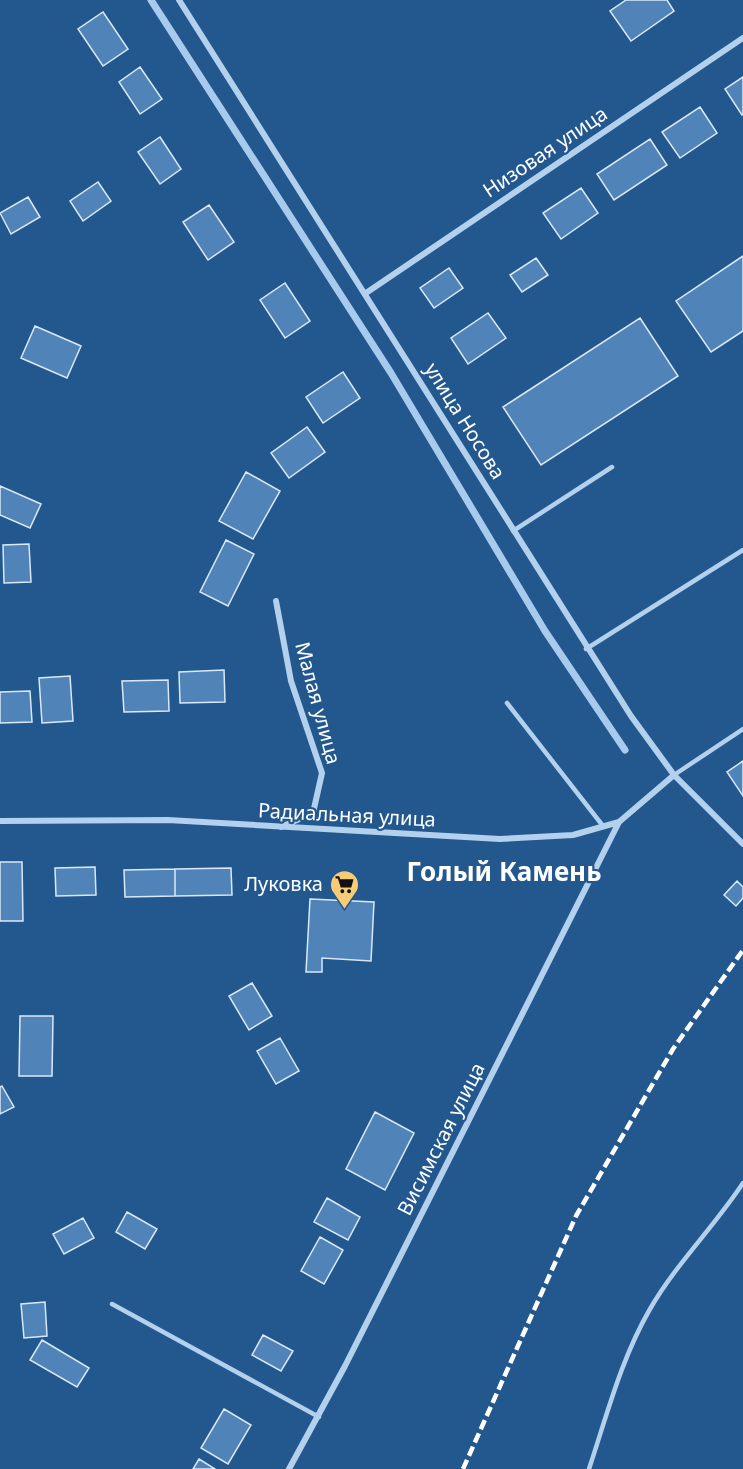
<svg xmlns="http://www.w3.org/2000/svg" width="743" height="1469" font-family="'Noto Sans',sans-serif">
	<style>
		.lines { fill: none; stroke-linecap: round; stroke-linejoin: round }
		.stream { stroke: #a8cbed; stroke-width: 7 }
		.building { fill: #5083b8; stroke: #d9e9f9; stroke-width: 1.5 }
		.service { stroke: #b3d0ec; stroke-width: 4.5 }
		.minor { stroke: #b3d0ec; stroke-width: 6 }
		.rail { stroke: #fff; stroke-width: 4.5; stroke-dasharray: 10 4.5; stroke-linecap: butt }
		.labels { text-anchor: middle; stroke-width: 4.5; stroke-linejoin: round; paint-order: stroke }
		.street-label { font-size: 20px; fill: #fff; stroke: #23588f }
		.poi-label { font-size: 20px; fill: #fff; stroke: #23588f; text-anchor: end }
		.district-label { font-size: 26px; font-weight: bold; fill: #fff; stroke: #23588f }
	</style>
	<rect width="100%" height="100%" fill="#23588f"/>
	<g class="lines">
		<path class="stream" d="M151,0L391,373L545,631L625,750"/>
	</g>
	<path class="building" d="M626,0H667L674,11L631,41L610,11Z
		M103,12L128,49L103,66L78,29Z
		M140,67L162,99L140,114L119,82Z
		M743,77V114L742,115L725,89Z
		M700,107L717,133L680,158L662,132Z
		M160,137L181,169L160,184L138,152Z
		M650,139L667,165L614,200L597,174Z
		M98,182L111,201L83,221L70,201Z
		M581,188L598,213L561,239L543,213Z
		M28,197L40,217L11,234L0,213Z
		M209,205L234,242L208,260L183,222Z
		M743,256V331L711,352L676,301Z
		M536,258L548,275L522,292L510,275Z
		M449,268L463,288L434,308L420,288Z
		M285,283L310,321L285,338L260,300Z
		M488,313L506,338L468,364L451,338Z
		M640,318L678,376L541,465L503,407Z
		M35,326L81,346L67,378L21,358Z
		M343,372L360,398L323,423L306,397Z
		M307,427L325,452L289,478L271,453Z
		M246,472L280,491L253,539L219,521Z
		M0,486L41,504L30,528L0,515Z
		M226,540L254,554L228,606L200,592Z
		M29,544L31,582L4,583L3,545Z
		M224,670L225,702L180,703L179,672Z
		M70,676L73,721L42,723L39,678Z
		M168,680L169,711L124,712L122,681Z
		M30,691L32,722L0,723V692Z
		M743,761V796L727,772Z
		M0,862H22L23,921H0Z
		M95,867L96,895L56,896L55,868Z
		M231,868L232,895L175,896V869Z
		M175,869V896L125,897L124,870Z
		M737,881L743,887V898L736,906L724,895Z
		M310,899L374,902L371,961L322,958V972H306Z
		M252,983L272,1016L249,1030L229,996Z
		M20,1016H53L52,1076H19Z
		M280,1038L299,1071L276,1084L257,1051Z
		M2,1086L14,1107L0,1114V1087Z
		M375,1112L414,1133L385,1190L346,1169Z
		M327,1198L360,1217L348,1240L314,1222Z
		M127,1212L157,1229L145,1249L116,1232Z
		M83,1218L94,1238L64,1254L53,1234Z
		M320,1237L343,1250L324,1284L301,1271Z
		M45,1302L47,1336L24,1338L21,1304Z
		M263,1335L293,1351L281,1371L252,1355Z
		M42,1340L89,1368L77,1387L30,1360Z
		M224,1409L251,1425L228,1464L201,1448Z
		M199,1459L215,1469H193Z"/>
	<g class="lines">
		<path class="service" d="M513,531L612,467
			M586,649L743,550
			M507,703L603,826
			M674,775L743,729
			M112,1304L319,1417
			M589,1469C607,1415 621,1359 650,1309C676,1264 714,1227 743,1183"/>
		<path class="minor" d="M179,0L631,716L674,775L743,844
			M366,293L743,38
			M276,601L291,681L322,773L313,813L281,827
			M0,821L168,820L500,839L573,835L619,822L674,775
			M289,1469L345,1366L619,822"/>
		<path class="rail" d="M463,1469L576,1216L673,1049L743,950"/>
	</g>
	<defs>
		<symbol id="supermarket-pin" viewBox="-11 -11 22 30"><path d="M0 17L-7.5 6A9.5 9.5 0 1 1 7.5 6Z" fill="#f7cc76" stroke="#23588f"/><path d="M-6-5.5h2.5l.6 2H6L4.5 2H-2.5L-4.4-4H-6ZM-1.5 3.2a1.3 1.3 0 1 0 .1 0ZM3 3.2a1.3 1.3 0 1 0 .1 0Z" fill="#111"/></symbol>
	</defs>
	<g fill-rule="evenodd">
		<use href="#supermarket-pin" x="328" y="868" width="33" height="45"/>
	</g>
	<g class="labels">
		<g class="street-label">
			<text transform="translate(545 152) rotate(-34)" y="7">Низовая улица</text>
			<text transform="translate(465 421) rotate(58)" y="7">улица Носова</text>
			<text transform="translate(318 703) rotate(75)" y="7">Малая улица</text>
			<text transform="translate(347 815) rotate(3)" y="7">Радиальная улица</text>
			<text transform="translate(441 1139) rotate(-63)" y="7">Висимская улица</text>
		</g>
		<g class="poi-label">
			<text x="323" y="891">Луковка</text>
		</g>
		<g class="district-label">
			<text x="504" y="881">Голый Камень</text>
		</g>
	</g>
</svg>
